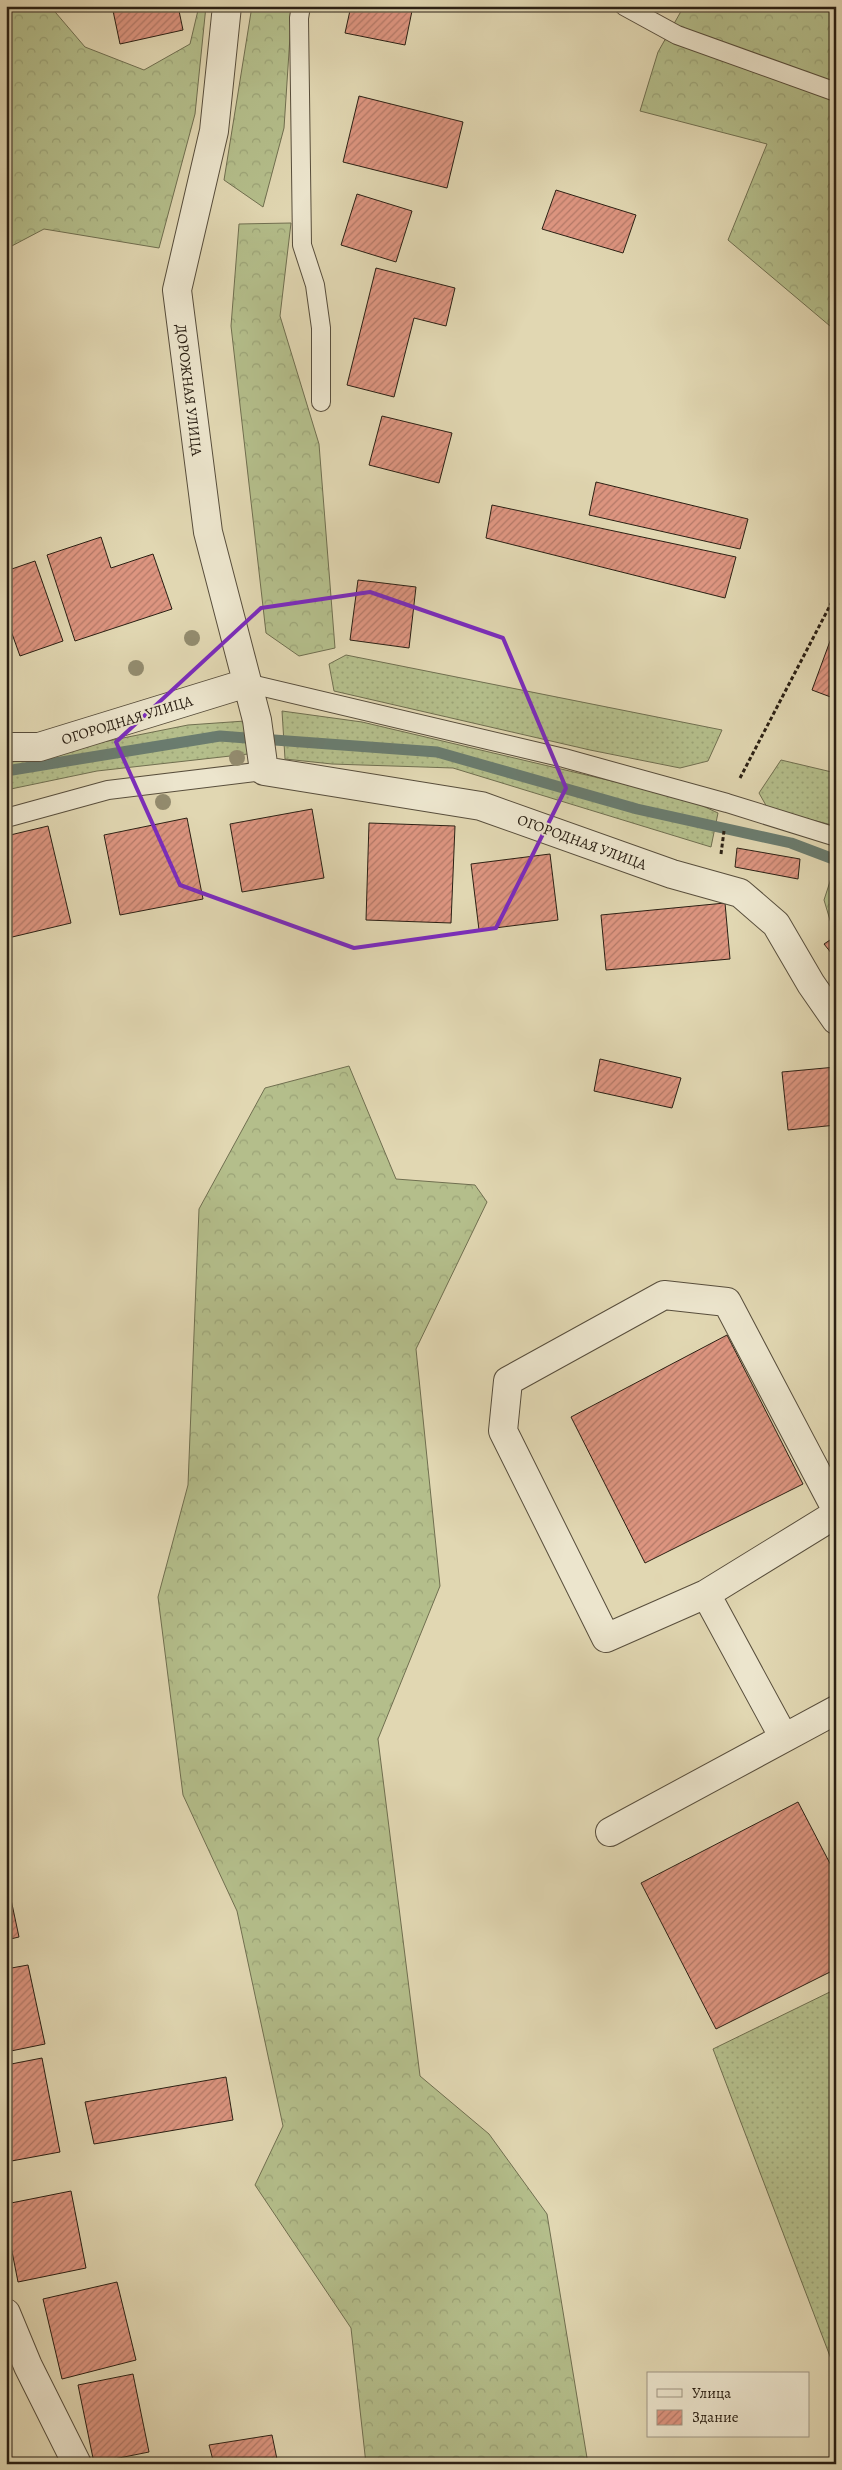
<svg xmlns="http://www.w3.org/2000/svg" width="842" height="2470" font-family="Alegreya,serif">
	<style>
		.grass { fill: url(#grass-dots); stroke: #706f50 }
		.forest { fill: url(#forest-crowns); stroke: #706f50 }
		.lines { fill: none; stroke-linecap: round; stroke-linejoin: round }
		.stream { stroke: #6a7c6f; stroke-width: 11 }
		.building { fill: url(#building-hatch); stroke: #2b2014 }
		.service-casing { stroke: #584e3c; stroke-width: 20 }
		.minor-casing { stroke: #584e3c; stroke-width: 30 }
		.path { stroke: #2b2014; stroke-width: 3; stroke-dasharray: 4 2.5; stroke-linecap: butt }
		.service { stroke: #ece5cd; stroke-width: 18 }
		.minor { stroke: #ece5cd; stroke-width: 28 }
		.tree { fill: #938c6f }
		.marked { fill: none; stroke: #7b2cbf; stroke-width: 4; stroke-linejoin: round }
		.labels { text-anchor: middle; stroke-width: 4; stroke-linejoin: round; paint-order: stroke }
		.street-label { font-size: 15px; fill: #2b2014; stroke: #ece5cd }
	</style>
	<defs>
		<pattern id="grass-dots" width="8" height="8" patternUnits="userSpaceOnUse" patternTransform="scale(1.25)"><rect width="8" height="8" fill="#b4be8b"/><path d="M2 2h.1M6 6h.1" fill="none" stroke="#9ba377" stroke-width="1.8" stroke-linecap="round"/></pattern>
		<pattern id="forest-crowns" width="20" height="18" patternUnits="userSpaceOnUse" patternTransform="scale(1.25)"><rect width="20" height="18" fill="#b4be8b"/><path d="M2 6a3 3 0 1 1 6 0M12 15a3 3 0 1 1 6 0" fill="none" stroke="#9ba377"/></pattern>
		<pattern id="building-hatch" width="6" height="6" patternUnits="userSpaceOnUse" patternTransform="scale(1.25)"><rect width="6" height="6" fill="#dd9580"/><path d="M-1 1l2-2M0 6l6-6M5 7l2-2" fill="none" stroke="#b37968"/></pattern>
	</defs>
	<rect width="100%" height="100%" fill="#e1d7b2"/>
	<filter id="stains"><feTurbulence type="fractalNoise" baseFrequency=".004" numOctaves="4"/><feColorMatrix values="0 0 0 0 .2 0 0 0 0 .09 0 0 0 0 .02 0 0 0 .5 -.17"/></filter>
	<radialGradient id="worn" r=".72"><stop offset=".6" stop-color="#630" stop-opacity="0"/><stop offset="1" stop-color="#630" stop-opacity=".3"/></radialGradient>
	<path class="grass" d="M346,655L722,730L708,761L680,768L590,750L334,691L329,664Z
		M282,711L362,722L688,799L718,813L711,847L453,768L332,764L285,759Z
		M245,721L248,754L97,771L6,790V756L58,751L188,725Z
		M781,760L836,773V826L768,809L759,793Z
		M836,1989V2372L713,2049Z"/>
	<path class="forest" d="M6,6H50L85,47L144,70L190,44L199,6H206L195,114L159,248L44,229L6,249Z
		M252,6H292L284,128L263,207L224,180Z
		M684,6H836V316L830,326L728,240L767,144L640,111L658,52Z
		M291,223L280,316L319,444L335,648L299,656L266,633L231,326L239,224Z
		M836,863V940L824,900Z
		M349,1066L396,1179L475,1185L487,1202L416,1349L440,1586L378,1739L420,2076L489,2134L547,2214L588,2464H366L351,2328L255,2185L283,2126L237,1911L183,1795L158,1597L188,1485L199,1209L265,1088Z"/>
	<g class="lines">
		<path class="stream" d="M6,771L220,736L437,752L637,809L791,843L836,860"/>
	</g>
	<path class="building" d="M112,6H178L183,30L120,44Z
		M351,6H413L405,45L345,33Z
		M359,96L463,122L447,188L343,162Z
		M556,190L636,215L623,253L542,229Z
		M357,194L412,211L396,262L341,245Z
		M376,268L455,288L446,326L414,318L394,397L347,385Z
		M382,416L452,433L439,483L369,465Z
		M596,482L748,519L740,549L589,515Z
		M492,505L736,557L725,598L486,538Z
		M101,537L111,568L153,554L172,609L75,641L47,555Z
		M35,561L63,641L20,656L6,617V571Z
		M358,580L416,587L409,648L350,640Z
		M833,633L836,634V699L812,690Z
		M312,809L324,878L242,892L230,824Z
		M187,818L203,899L120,915L104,835Z
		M369,823L455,826L451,923L366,920Z
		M48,826L71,923L8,938L6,930V836Z
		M737,848L800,859L798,879L735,867Z
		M550,854L558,920L479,930L471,864Z
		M725,903L730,959L606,970L601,915Z
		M836,936V959L824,944Z
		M600,1059L681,1078L672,1108L594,1091Z
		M836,1067V1125L788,1130L782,1072Z
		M727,1335L803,1484L645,1563L571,1417Z
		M798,1802L836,1875V1969L716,2029L641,1883Z
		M6,1876L19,1937L6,1940Z
		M28,1965L45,2044L6,2052V1969Z
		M42,2058L60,2152L6,2162V2065Z
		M226,2077L233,2120L94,2144L85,2102Z
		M71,2191L86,2268L18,2282L6,2221V2204Z
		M117,2282L136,2360L62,2379L43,2299Z
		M133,2374L149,2452L94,2463L78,2385Z
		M272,2435L278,2464H214L209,2445Z"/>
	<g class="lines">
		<defs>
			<path id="service" d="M301,6L299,18L302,245L315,285L321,328V402
				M624,6L677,35L836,92
				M247,683L564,758L727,803L836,837
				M6,818L108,790L264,771"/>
			<path id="minor" d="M227,6L214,131L177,290L208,532L257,720L264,771L481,806L672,874L740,893L776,924L811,984L836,1020
				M6,747H39L247,683
				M836,1509L727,1302L664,1295L508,1381L503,1431L606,1638L706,1594L836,1514
				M706,1594L784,1738
				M610,1832L836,1710
				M6,2313L28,2366L77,2464"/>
		</defs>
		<use href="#service" class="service-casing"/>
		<use href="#minor" class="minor-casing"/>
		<path class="path" d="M740,778L836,594
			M721,854L724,831"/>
		<use href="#service" class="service"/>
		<use href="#minor" class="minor"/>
	</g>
	<g class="tree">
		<circle cx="192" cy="638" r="8"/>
		<circle cx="136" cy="668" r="8"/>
		<circle cx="237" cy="758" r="8"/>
		<circle cx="163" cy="802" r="8"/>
	</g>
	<path class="marked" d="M370,592L503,638L566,788L496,928L354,948L180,885L116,742L261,608Z"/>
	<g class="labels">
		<g class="street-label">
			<text transform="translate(189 390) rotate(83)" y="5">ДОРОЖНАЯ УЛИЦА</text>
			<text transform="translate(127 720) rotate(-17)" y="5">ОГОРОДНАЯ УЛИЦА</text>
			<text transform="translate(582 842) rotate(20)" y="5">ОГОРОДНАЯ УЛИЦА</text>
		</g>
	</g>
	<rect width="842" height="2470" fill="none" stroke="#e1d7b2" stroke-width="25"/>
	<rect x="8" y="8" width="827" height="2455" fill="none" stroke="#2b2014" stroke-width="2.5"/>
	<rect x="12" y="12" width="817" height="2445" fill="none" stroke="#2b2014"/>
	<rect x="647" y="2372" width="162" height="65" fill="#ece5cd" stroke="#9f9683"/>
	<rect x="657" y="2389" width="25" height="8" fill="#ece5cd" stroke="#9f9683"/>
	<text x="692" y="2398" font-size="15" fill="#2b2014">Улица</text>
	<rect x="657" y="2410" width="25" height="15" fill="url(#building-hatch)" stroke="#9f9683"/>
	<text x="692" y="2422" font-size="15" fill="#2b2014">Здание</text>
	<rect width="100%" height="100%" filter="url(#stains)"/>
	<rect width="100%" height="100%" fill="url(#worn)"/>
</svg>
